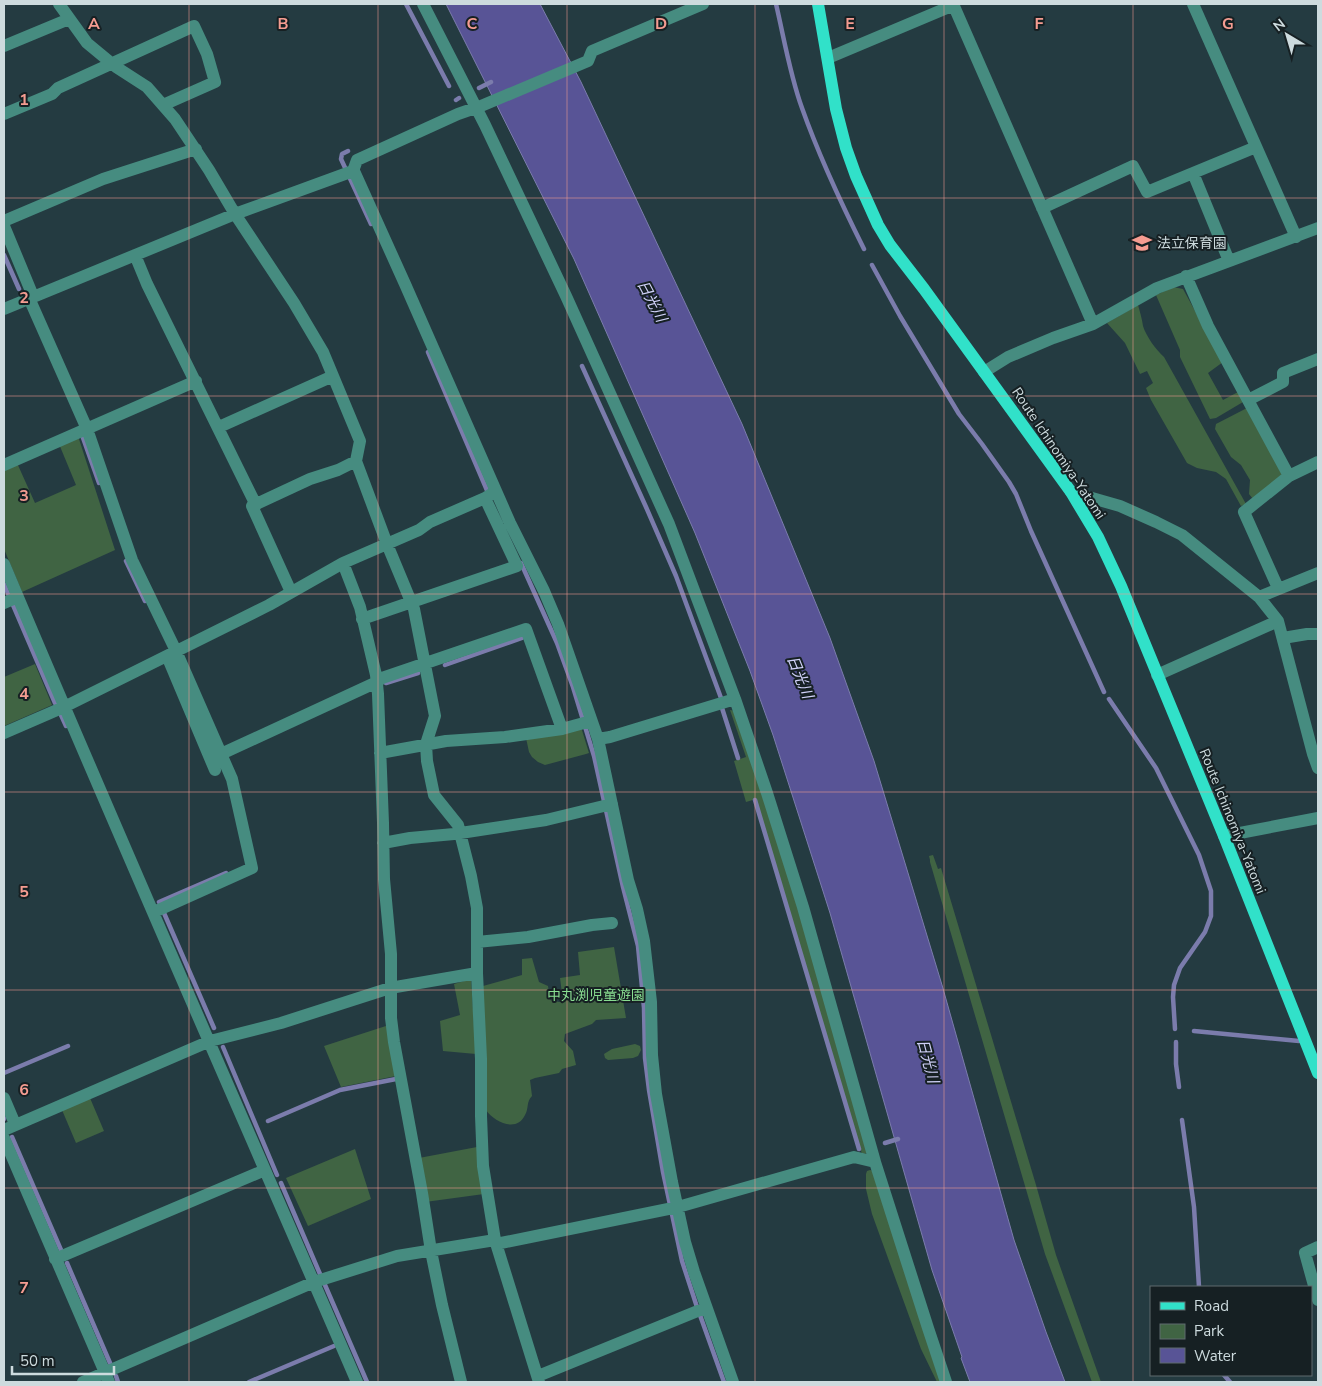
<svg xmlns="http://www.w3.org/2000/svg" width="1322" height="1386" font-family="'Nunito Sans','Noto Sans JP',sans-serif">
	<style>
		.green { fill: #406443 }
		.water { fill: #585496; stroke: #7b7cac }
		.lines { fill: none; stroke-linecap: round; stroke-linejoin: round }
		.stream { stroke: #7b7cac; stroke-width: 4.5 }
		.minor { stroke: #468c80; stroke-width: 12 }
		.major { stroke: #31e1c9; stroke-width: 12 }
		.grid { fill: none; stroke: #f59c91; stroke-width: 1; stroke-opacity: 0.55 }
		.labels { text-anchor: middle; stroke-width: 4; stroke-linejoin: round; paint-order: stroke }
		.poi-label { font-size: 14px; fill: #cddbde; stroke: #162023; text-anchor: start }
		.street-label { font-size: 14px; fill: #cddbde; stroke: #162023 }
		.park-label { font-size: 14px; fill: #89dd91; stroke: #162023 }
		.water-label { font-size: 15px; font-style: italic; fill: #d0d1f8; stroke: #162023 }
		.grid-label { font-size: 16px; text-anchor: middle; font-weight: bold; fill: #f59c91; stroke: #162023; stroke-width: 4; stroke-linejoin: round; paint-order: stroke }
	</style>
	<rect width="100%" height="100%" fill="#243b41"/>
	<path class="green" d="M1173,287L1183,289L1223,362L1208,373L1223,400L1238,392L1243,402L1216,418L1210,419L1180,357V350L1156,295Z
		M1138,305C1140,312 1142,319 1143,326C1146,336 1156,350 1164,357L1246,504L1241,506L1226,479L1216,472L1197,468L1187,463L1151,400L1146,388L1153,383L1147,371L1140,374L1125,343L1107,323Z
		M1247,408L1284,475L1253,499L1249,494L1250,480L1241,465L1231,457L1215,429L1216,424Z
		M78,436L115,550L22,592L4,549V469L17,463L35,503L76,485L59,444Z
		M35,664L52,705L4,726V677Z
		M730,710L735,711L797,903L869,1153L862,1154L756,799L746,802L734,761L746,757Z
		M581,727L589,753L586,754L545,765L538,762L532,757L529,752L526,738Z
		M933,855L938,869L941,868L1036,1185L1056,1255L1101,1382H1092L1045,1254L930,862V860L929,856Z
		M614,947L626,1018L596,1020L592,1024L565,1034L564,1041L573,1051L576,1065L562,1069L559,1073L535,1078L530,1080L532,1096C526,1102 529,1108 525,1115C517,1133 494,1122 486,1110L483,986L522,975V959L532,958L539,982L548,986L550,1000L559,1002L563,1001L560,978L580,975L578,952Z
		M471,979L476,1054L443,1051L440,1021L460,1015L454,984Z
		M389,1025L396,1076L341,1087L324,1046Z
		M635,1044L640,1046L641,1050L638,1056L633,1058L608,1060L605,1058L604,1054L612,1049Z
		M90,1098L104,1131L76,1143L62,1110Z
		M477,1147L484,1194L425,1202L419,1158Z
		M355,1149L371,1199L308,1226L286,1178Z
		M870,1170L874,1171L942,1382H937L921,1349L872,1214L866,1189V1174L867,1171Z"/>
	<path class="water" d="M446,4H540L581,82L742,424L830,638L874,761L942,985L1014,1240L1046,1332L1065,1382H970L961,1358L962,1357L932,1270L830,913L773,735L750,671L695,533L574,259Z"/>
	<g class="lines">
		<path class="stream" d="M406,4L449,86
			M776,4C784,38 790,75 802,108C819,156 841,203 864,249
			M479,88L491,82
			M456,100L459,98
			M348,151L342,154L341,159L371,224
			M4,255L19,289
			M872,265L900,316L959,414L982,444L1009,482L1016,494L1031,531L1104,692
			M428,352L489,495
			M582,366L646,507L676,576L721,698
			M82,435L99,483
			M126,561L145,601
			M521,563L557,643L573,687L594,756L623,887L638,946L644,1008L645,1058L649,1090L663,1172L682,1261L696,1304L724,1382
			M4,584L9,596
			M13,605L55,703
			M445,665L522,638
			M386,683L418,673
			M1109,699L1156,768L1199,855L1211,891V916L1205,932L1180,968L1174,985L1173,997L1175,1029
			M722,708L738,758
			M61,715L66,726
			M755,800L859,1149
			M159,902L226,873
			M164,913L214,1028
			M1194,1031L1299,1041
			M1176,1042V1064L1179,1087
			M223,1047L277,1175
			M4,1073L68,1046
			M4,1118V1119
			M1182,1120L1194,1207L1199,1287
			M268,1121L340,1090L396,1079
			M12,1137L61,1250
			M885,1143L898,1139
			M281,1183L320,1274
			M67,1263L110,1363
			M325,1285L367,1382
			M1224,1375L1230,1382
			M116,1376L118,1382
			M249,1382L334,1346"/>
		<path class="minor" d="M59,4L87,43L116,67L147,87L175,119L209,170L235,214L294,303L323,352L360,441L356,461L387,544L414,609L435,716L426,744L427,761L434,795L458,825L471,876L477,908V973L481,1059V1116L483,1166L495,1240L539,1382
			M423,4L485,125L566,296L669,524L735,699L767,793L803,907L875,1162L928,1328L946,1382
			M953,4L1093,324
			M1193,4L1296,237
			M4,46L69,19
			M828,58L954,5
			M4,114L52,94L58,88L194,26L207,54L215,82L163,105
			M354,171L405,284L510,523L544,591L558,624L598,739L628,880L637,909L644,941L651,1002L652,1055L656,1094L672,1182L685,1242L694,1272L733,1382
			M1193,173L1229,261
			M1042,208L1133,166L1147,192L1256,147
			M4,221L103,179L196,149
			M4,226L33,296
			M135,255L147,284L256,505
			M1186,276L1208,326L1289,476
			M29,298L87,429L132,560L176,651L232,779L252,868L154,912
			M4,309L235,214L353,171L357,160L458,114L481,106L588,61L592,51L703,4
			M984,372L1008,357L1053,338L1093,324L1157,288L1318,228
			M1248,400L1283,382V373L1318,359
			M219,427L333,376
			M4,465L196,381
			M1071,492L1120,506L1156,522L1182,535L1259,597L1278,621L1313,754L1318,768
			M343,563L360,607L376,675L378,694L383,823L384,879L391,954V1018L394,1042L422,1193L431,1251L442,1305L461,1382
			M4,564C119,838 239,1109 357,1382
			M1278,588L1244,512L1289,476L1318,462
			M291,592L252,506L310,479L338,470L356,461
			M1259,597L1318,573
			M4,603L18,597
			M362,619L517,566L485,498
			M1283,638L1307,634H1318
			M167,656L215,770
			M1157,675L1278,621
			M4,733L64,707L269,605L343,563L419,530L430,522L485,498L496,491
			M598,739L610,737L735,699
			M380,753L446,741L505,737L562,729L591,721
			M221,754L377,682L382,678L526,629L562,729
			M1224,836L1318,818
			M383,843L410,838L454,834L546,820L612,804
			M477,942L528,937L592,925L612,923
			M4,1098L15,1124
			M4,1130L210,1041L281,1023L390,988L477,973
			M4,1138L109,1382
			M496,1244L678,1207L854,1157L875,1162
			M1318,1247L1305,1253L1318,1300
			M55,1259L265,1170
			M538,1376L705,1308
			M83,1382L314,1282L397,1256L495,1240"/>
		<path class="major" d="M818,4L836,109L846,148L856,176L878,225L890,245L924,289L1071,492L1098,537L1121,586L1224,836L1318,1073"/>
	</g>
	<path class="grid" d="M189,4V1382M378,4V1382M567,4V1382M755,4V1382M944,4V1382M1133,4V1382M4,198H1318M4,396H1318M4,594H1318M4,792H1318M4,990H1318M4,1188H1318"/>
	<defs>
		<symbol id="school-bare" viewBox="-9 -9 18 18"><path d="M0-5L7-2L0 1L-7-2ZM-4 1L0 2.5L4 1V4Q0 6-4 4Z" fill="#f59c91" stroke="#162023" stroke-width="2.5" paint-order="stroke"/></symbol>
	</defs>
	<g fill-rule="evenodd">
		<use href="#school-bare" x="1128" y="229" width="28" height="28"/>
	</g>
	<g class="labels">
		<g class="poi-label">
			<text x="1157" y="248">法立保育園</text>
		</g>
		<g class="street-label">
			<text transform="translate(1059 453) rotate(56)" y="5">Route Ichinomiya-Yatomi</text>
			<text transform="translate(1233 821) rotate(68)" y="5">Route Ichinomiya-Yatomi</text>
		</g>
		<g class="park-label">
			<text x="596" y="1000">中丸渕児童遊園</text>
		</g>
		<g class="water-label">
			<text transform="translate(652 301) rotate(62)" y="5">日光川</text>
			<text transform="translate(800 677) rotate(68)" y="5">日光川</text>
			<text transform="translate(928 1061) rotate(75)" y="5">日光川</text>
		</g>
	</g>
	<g class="grid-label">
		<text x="94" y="29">A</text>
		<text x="283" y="29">B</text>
		<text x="472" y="29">C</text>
		<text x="661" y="29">D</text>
		<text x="850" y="29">E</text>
		<text x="1039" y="29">F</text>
		<text x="1228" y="29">G</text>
		<text x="24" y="105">1</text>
		<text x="24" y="303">2</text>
		<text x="24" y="501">3</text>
		<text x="24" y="699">4</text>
		<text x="24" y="897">5</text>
		<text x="24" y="1095">6</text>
		<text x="24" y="1293">7</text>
	</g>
	<rect width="1322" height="1386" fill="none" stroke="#cddbde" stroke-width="10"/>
	<rect x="1150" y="1286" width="162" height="90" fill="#162023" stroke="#5f6b6e"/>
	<rect x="1160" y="1302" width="25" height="8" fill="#31e1c9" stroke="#5f6b6e"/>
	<text x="1194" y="1311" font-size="15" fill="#cddbde">Road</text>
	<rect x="1160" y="1324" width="25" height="15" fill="#406443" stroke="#5f6b6e"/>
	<text x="1194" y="1336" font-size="15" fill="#cddbde">Park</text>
	<rect x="1160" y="1348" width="25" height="15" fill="#585496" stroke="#5f6b6e"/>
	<text x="1194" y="1361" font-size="15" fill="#cddbde">Water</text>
	<g transform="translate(1287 35) rotate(322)" stroke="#162023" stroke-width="4" paint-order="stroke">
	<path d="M0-4L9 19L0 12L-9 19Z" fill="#cddbde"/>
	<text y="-8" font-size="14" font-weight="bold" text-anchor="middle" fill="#cddbde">N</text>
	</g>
	<path d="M12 1366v8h102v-8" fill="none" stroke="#cddbde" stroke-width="2.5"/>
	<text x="20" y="1366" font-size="15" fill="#cddbde" stroke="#162023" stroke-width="4" paint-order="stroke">50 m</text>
</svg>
